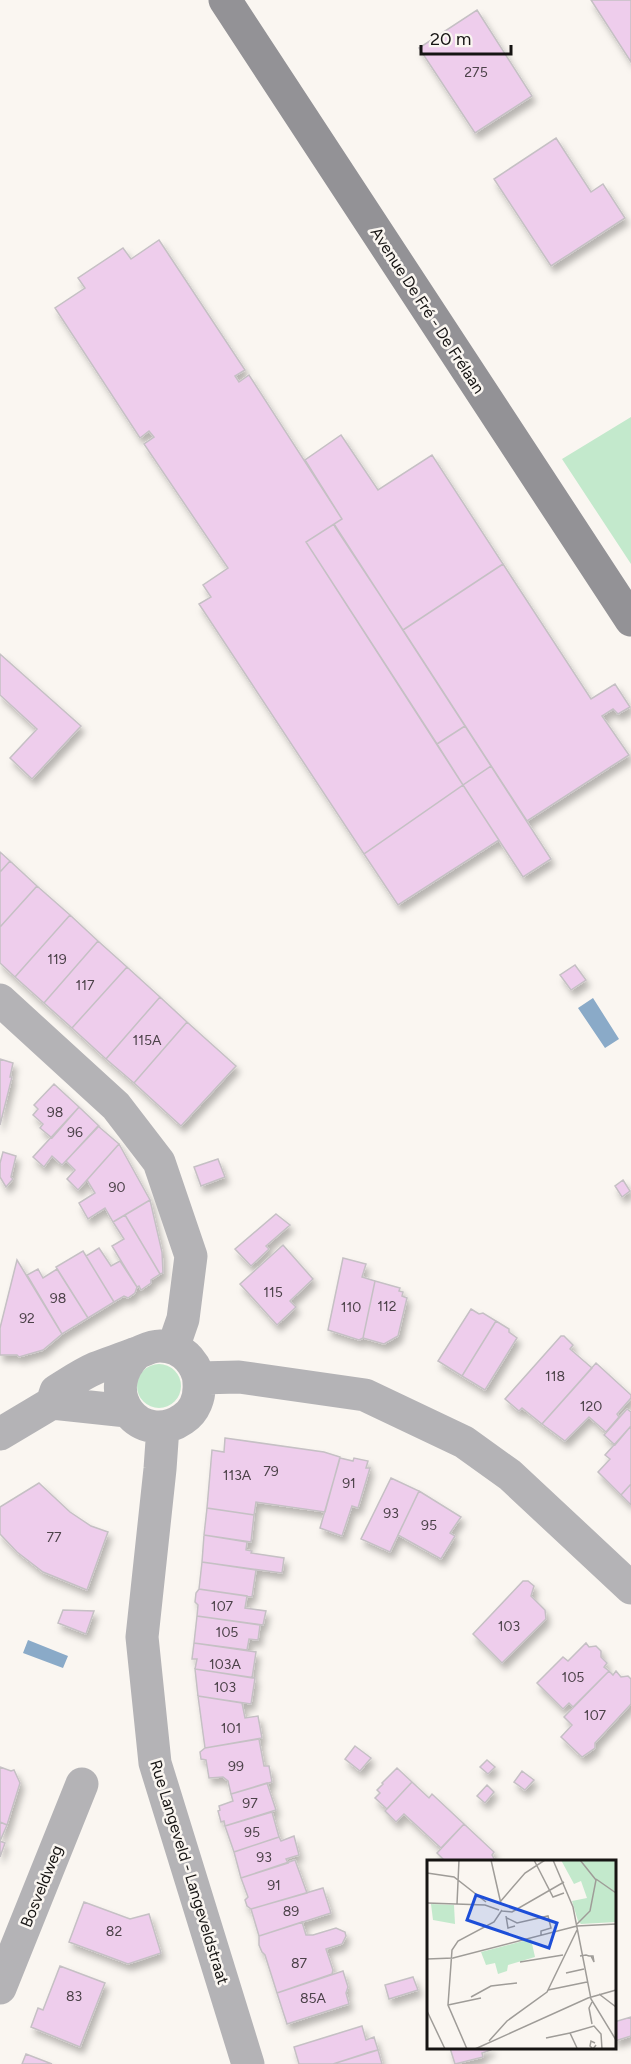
<svg xmlns="http://www.w3.org/2000/svg" width="631" height="2064" font-family="Figtree,sans-serif">
	<style>
		.green { fill: #c3e9cc }
		.water { fill: #8aaac8 }
		.building { fill: #eecdec; stroke: #c5c0c4; stroke-width: 1.5; filter: url(#shadow) }
		.lines { fill: none; stroke-linecap: round; stroke-linejoin: round }
		.minor { stroke: #b4b3b6; stroke-width: 33 }
		.secondary { stroke: #939296; stroke-width: 33 }
		.labels { text-anchor: middle; stroke-width: 5; stroke-linejoin: round; paint-order: stroke }
		.number-label { font-size: 14px; fill: #4c4249 }
		.street-label { font-size: 16px; fill: #161413; stroke: #faf6f1 }
		.inset-road { fill: none; stroke: #9f9c98; stroke-width: 1.5 }
		.view { fill: #1d4ed8; fill-opacity: 0.15; stroke: #1d4ed8; stroke-width: 3 }
		.inset-edge { fill: none; stroke: #161413; stroke-width: 3 }
	</style>
	<defs>
		<filter id="shadow"><feDropShadow dx="3.5" dy="6" stdDeviation="3" flood-color="#0004"/></filter>
	</defs>
	<rect width="100%" height="100%" fill="#faf6f1"/>
	<path class="green" d="M631,417V564L562,459Z
		M137 1386a22 22 0 1 1 44 0a22 22 0 1 1-44 0Z"/>
	<path class="water" d="M593,998L619,1039L605,1048L578,1008Z
		M28,1640L68,1656L63,1668L23,1653Z"/>
	<path class="building" d="M591,0H631V62Z
		M477,10L532,96L475,133L419,48Z
		M556,138L591,192L603,184L625,218L551,266L494,179Z
		M159,240L245,370L235,376L239,382L249,375L342,519L306,542L463,785L364,854L199,604L211,597L203,585L228,568L144,444L154,437L149,431L140,438L55,308L85,288L78,278L123,248L131,259Z
		M341,435L378,490L432,455L503,564L403,630L335,527L334,524L342,519L305,460Z
		M334,524L465,726L437,744L306,542Z
		M503,564L591,699L615,684L630,707L618,714L613,709L602,716L629,755L527,821L403,630Z
		M0,654L81,726L32,779L10,758L37,729L0,695Z
		M465,726L491,766L463,785L437,744Z
		M491,766L551,859L523,877L463,785Z
		M463,785L499,840L398,905L364,854Z
		M0,852L10,861L0,872Z
		M10,861L37,886L0,927V872Z
		M37,886L70,915L15,977L0,963V927Z
		M70,915L98,941L44,1003L15,977Z
		M98,941L127,967L72,1028L44,1003Z
		M575,965L586,980L571,990L560,975Z
		M127,967L160,997L106,1059L72,1028Z
		M160,997L187,1022L134,1083L106,1059Z
		M187,1022L236,1066L181,1126L134,1083Z
		M0,1059L13,1063L10,1077H12L0,1125Z
		M54,1084L79,1107L52,1138L40,1128L43,1124L33,1115L38,1109L34,1105Z
		M79,1107L99,1126L62,1165L52,1156L44,1167L33,1157Z
		M98,1126L119,1144L78,1190L67,1179L75,1170L66,1161Z
		M119,1144L150,1200L113,1222L105,1208L88,1219L79,1203L95,1193L87,1180Z
		M3,1152L16,1156L11,1177L13,1179L6,1187L0,1177V1163Z
		M218,1159L225,1177L201,1186L194,1167Z
		M623,1180L630,1191L622,1197L615,1186Z
		M150,1200L162,1252L163,1273L160,1274L125,1215Z
		M276,1214L290,1225L266,1246L269,1249L251,1266L235,1249Z
		M125,1215L160,1274L151,1280V1283L141,1290L139,1286L137,1287L112,1246L124,1239L113,1222Z
		M283,1245L313,1279L290,1301L296,1307L277,1325L240,1284Z
		M99,1248L111,1266L120,1261L137,1287L135,1293L128,1298L124,1296L114,1302L86,1256Z
		M83,1251L114,1302L88,1318L56,1267Z
		M343,1258L366,1264L362,1277L375,1281L363,1338L359,1340L328,1330Z
		M17,1260L62,1334L43,1350L19,1357L17,1355H0V1328Z
		M38,1269L43,1278L57,1269L88,1318L62,1334L27,1275Z
		M375,1281L400,1288L399,1291L403,1292L402,1296L407,1298L398,1336L384,1344L363,1338Z
		M471,1309L479,1314L483,1313L496,1321L462,1376L438,1361Z
		M496,1321L509,1329V1332L517,1338L485,1390L462,1376Z
		M561,1336H564L573,1345L570,1349L592,1368L542,1424L522,1408L519,1411L505,1399Z
		M596,1363L631,1395V1398L617,1414L619,1417L606,1432L589,1417L565,1441L542,1424Z
		M627,1409L631,1412V1426L615,1445L604,1435Z
		M631,1426V1484L621,1495L598,1472L610,1459L605,1455Z
		M225,1438L324,1452L340,1457L325,1512L256,1502L254,1515L207,1508L212,1450L224,1452Z
		M340,1458L353,1461L354,1458L368,1461L366,1468H370L358,1508L352,1506L342,1536L320,1528Z
		M391,1478L419,1491L390,1552L361,1539Z
		M39,1483L70,1512L91,1526L108,1532L87,1590L43,1572L17,1552L0,1534V1507Z
		M631,1484V1505L621,1495Z
		M419,1491L461,1517L450,1533L455,1536L441,1559L398,1535Z
		M207,1508L254,1515L251,1542L204,1535Z
		M204,1535L247,1542L246,1550L252,1551L251,1553L284,1558L282,1573L202,1562Z
		M202,1562L256,1570L252,1597L199,1589Z
		M523,1581H528L534,1586L531,1596L545,1610L546,1619L502,1663L473,1634Z
		M199,1589L247,1596L245,1608L266,1611L263,1625L197,1616L198,1605L195,1602L196,1593Z
		M63,1610L94,1611L86,1634L58,1623Z
		M197,1616L260,1625L258,1640L249,1639L247,1650L194,1643Z
		M194,1643L256,1652L252,1678L195,1669L197,1659H192Z
		M586,1643L589,1647L596,1646L601,1651V1657L607,1663L604,1667L609,1671L573,1707L569,1703L563,1709L537,1683L563,1657L568,1661Z
		M195,1669L255,1678L251,1704L198,1696Z
		M609,1671L613,1675L616,1671L621,1677L628,1676L631,1679V1704L595,1743V1748L582,1757L561,1737L572,1725L564,1717Z
		M198,1696L242,1703L245,1718L258,1716L262,1738L205,1748Z
		M259,1739L264,1766H269L272,1782L231,1794L228,1781L223,1777L209,1778L206,1760L201,1759L200,1752L205,1748Z
		M355,1746L371,1758L360,1771L345,1759Z
		M487,1760L495,1767L488,1774L480,1767Z
		M0,1767L11,1771L14,1770L20,1783L7,1825L0,1822Z
		M397,1768L412,1782L387,1809L375,1798L380,1793L377,1790L383,1784L382,1783Z
		M522,1771L534,1780L525,1790L514,1782Z
		M412,1782L429,1798L432,1794L464,1824L441,1848L404,1814L396,1822L385,1811Z
		M267,1783L276,1810L225,1826L224,1821L221,1822L218,1811L220,1810L219,1806L233,1801L231,1794Z
		M487,1785L494,1792L485,1803L477,1796Z
		M272,1812L279,1837L234,1852L225,1826Z
		M0,1822L7,1825L0,1841L5,1843L0,1857Z
		M464,1824L494,1852L492,1855L496,1862H446L437,1853Z
		M294,1836L299,1855L286,1859L288,1863L241,1878L234,1852L279,1837L281,1841Z
		M295,1860L307,1893L251,1909L247,1906L245,1900L248,1897L241,1878Z
		M323,1888L331,1913L259,1936L251,1909Z
		M84,1902L130,1919L149,1914L161,1953L128,1964L69,1942Z
		M302,1922L306,1935H313L336,1928L345,1932L346,1936L342,1944L326,1949L333,1970L332,1974L277,1993L265,1955L262,1952L259,1945V1936Z
		M60,1966L105,1983L80,2047L31,2027L38,2008L43,2010Z
		M343,1971L348,1987L346,1993L349,2004L287,2024L277,1993Z
		M413,1977L418,1990L389,1999L385,1985Z
		M631,2017V2036L615,2041L614,2022Z
		M362,2026L366,2040L374,2037L378,2050L333,2064H299L294,2047Z
		M450,2048H491V2050L482,2053L483,2057L455,2064Z
		M378,2050L382,2064H333L370,2052Z
		M26,2054L52,2064H22Z"/>
	<g class="lines">
		<path class="minor" d="M0,1000L116,1106L159,1162L191,1256L183,1319L173,1348
			M199,1378L239,1377L365,1395L464,1442L510,1475L631,1588
			M52,1403L56,1391C69,1383 82,1374 96,1368C108,1363 122,1359 134,1354C143,1351 150,1346 160,1346C171,1346 182,1351 189,1359C195,1366 199,1374 199,1383C200,1397 195,1411 183,1419C141,1448 95,1393 137,1353
			M163,1427L160,1469L142,1637L155,1763L248,2064
			M0,1434L52,1403L127,1411
			M0,1988L82,1784"/>
		<path class="secondary" d="M225,0L631,620"/>
	</g>
	<g class="labels">
		<g class="number-label">
			<text x="476" y="77">275</text>
			<text x="57" y="964">119</text>
			<text x="85" y="990">117</text>
			<text x="147" y="1045">115A</text>
			<text x="55" y="1117">98</text>
			<text x="75" y="1137">96</text>
			<text x="117" y="1192">90</text>
			<text x="273" y="1297">115</text>
			<text x="58" y="1303">98</text>
			<text x="387" y="1311">112</text>
			<text x="351" y="1312">110</text>
			<text x="27" y="1323">92</text>
			<text x="555" y="1381">118</text>
			<text x="591" y="1411">120</text>
			<text x="271" y="1476">79</text>
			<text x="237" y="1480">113A</text>
			<text x="349" y="1488">91</text>
			<text x="391" y="1518">93</text>
			<text x="429" y="1530">95</text>
			<text x="54" y="1542">77</text>
			<text x="222" y="1611">107</text>
			<text x="509" y="1631">103</text>
			<text x="227" y="1637">105</text>
			<text x="225" y="1669">103A</text>
			<text x="573" y="1682">105</text>
			<text x="225" y="1692">103</text>
			<text x="595" y="1720">107</text>
			<text x="231" y="1733">101</text>
			<text x="236" y="1771">99</text>
			<text x="250" y="1808">97</text>
			<text x="252" y="1837">95</text>
			<text x="264" y="1862">93</text>
			<text x="274" y="1890">91</text>
			<text x="291" y="1916">89</text>
			<text x="114" y="1936">82</text>
			<text x="299" y="1968">87</text>
			<text x="74" y="2001">83</text>
			<text x="313" y="2003">85A</text>
		</g>
		<g class="street-label">
			<text transform="translate(428 310) rotate(57)" y="6">Avenue De Fré - De Frélaan</text>
			<text transform="translate(190 1872) rotate(73)" y="6">Rue Langeveld - Langeveldstraat</text>
			<text transform="translate(41 1886) rotate(-68)" y="6">Bosveldweg</text>
		</g>
	</g>
	<g transform="translate(427 1860)">
		<rect width="189" height="189" fill="#faf6f1"/>
		<path d="M134,0H189V62L154,64L151,61L145,41L160,38L154,21L147,24ZM4,44L27,45L28,64L6,60ZM104,79L108,97L81,105L80,111L71,114L68,103L59,105L54,92Z" fill="#c3e9cc"/>
		<path class="inset-road" d="M64,0L74,44M107,0L126,37L137,33M126,0L146,47L164,139L189,180M0,13L27,17L59,42M169,19L189,33M73,42L98,13L118,0M0,43L58,45L72,50M30,44L32,0M75,51L85,52L137,22M79,56L81,68L88,66M80,58L90,63L121,56L124,68L114,71V75M150,64L163,51L169,20L153,0M150,66L189,64M153,96L159,95L162,96H166L167,102L164,96M0,99L26,98L150,66M93,102L136,95M139,113L157,109M121,130L160,122M172,134L189,147M44,137L64,126L90,123M21,145L54,138M0,151L18,189M165,164L162,148L165,142M119,178L143,173M62,181L80,161L120,132L150,70M168,183L164,181L163,186L166,189L169,185M150,188L143,173L167,166L174,174L175,189M40,189L21,145L25,90L31,81L67,62L75,50M48,189L161,138L189,130"/>
		<path class="view" d="M49,35L130,63L122,88L40,60Z"/>
		<rect width="189" height="189" class="inset-edge"/>
	</g>
	<path d="M421 45v9h90v-9" fill="none" stroke="#161413" stroke-width="3"/>
	<text x="430" y="45" font-size="18" fill="#161413" stroke="#faf6f1" stroke-width="4.5" paint-order="stroke">20 m</text>
</svg>
